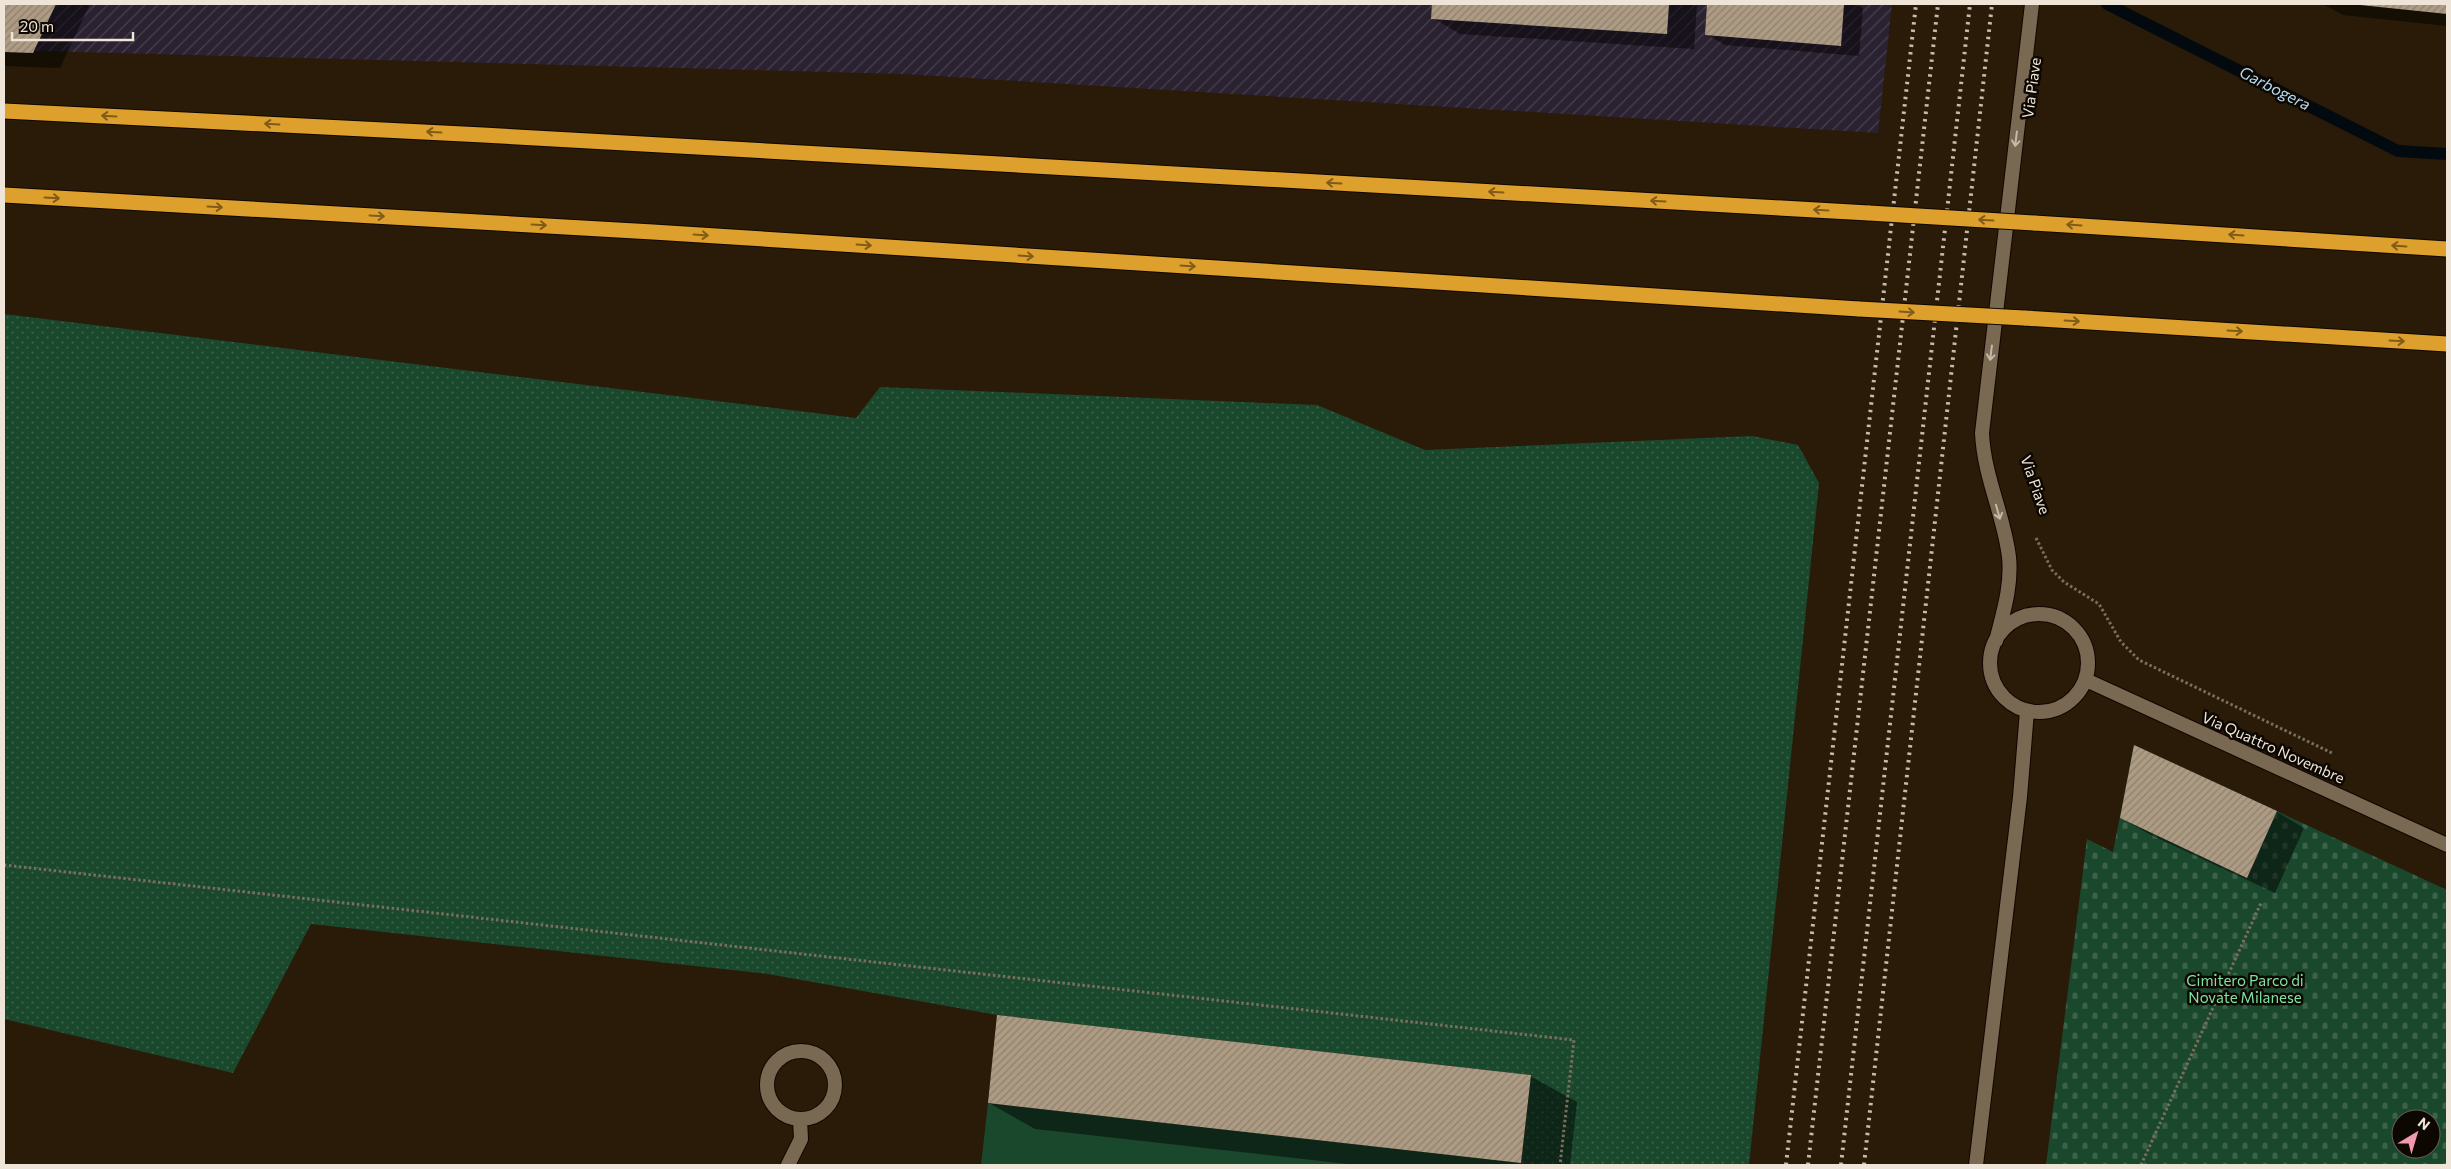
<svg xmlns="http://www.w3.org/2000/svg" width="2451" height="1169" font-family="Commissioner,sans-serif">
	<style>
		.industrial { fill: url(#industrial-furrows) }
		.grass { fill: url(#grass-dots) }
		.cemetery { fill: url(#cemetery-stones); fill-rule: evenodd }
		.garden { fill: #1a482c }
		.shadow { fill: #0007 }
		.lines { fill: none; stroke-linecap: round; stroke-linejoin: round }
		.stream { stroke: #020a10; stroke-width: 12 }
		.building { fill: url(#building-hatch) }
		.service-casing { stroke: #110600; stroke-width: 16 }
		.minor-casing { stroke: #110600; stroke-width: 16 }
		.motorway-casing { stroke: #110600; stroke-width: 17 }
		.path { stroke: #7a6e5d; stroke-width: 3; stroke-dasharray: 2.5 2.5; stroke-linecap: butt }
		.service { stroke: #796852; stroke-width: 14 }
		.minor { stroke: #796852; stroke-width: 14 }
		.motorway { stroke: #dea02c; stroke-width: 15 }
		.rail { stroke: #c6bbae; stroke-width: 4; stroke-dasharray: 2.5 5; stroke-linecap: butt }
		.motorway-bridge-casing { stroke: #110600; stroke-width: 17; stroke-linecap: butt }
		.motorway-bridge { stroke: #dea02c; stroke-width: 15 }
		.oneway { stroke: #805b19 }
		.oneway2 { stroke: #c5b9a9 }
		.labels { text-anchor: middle; stroke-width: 5; stroke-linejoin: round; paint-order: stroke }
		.street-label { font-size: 15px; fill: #eee4d8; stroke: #0d0702 }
		.park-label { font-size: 15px; fill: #7de5a1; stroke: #0d0702 }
		.water-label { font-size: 16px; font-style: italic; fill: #b4ddf5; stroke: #0d0702 }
	</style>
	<defs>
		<pattern id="industrial-furrows" width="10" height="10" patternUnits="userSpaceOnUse" patternTransform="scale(1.25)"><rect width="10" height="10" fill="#2a2131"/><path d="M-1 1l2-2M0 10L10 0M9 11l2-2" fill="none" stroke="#49414e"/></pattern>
		<pattern id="grass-dots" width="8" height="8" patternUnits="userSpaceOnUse" patternTransform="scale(1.25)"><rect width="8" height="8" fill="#1a482c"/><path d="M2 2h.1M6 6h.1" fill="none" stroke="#3c624a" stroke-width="1.8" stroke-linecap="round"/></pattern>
		<pattern id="cemetery-stones" width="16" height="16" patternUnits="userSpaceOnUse" patternTransform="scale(1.25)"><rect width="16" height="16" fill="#1a482c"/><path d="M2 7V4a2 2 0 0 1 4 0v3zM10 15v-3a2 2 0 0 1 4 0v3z" fill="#3c624a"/></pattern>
		<pattern id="building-hatch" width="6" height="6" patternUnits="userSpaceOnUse" patternTransform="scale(1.25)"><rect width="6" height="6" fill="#ad9b83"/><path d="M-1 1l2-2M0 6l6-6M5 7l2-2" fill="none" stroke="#8e816f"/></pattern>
	</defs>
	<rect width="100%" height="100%" fill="#291b07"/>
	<path class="industrial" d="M4,4H1892L1878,133L902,74L4,50Z"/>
	<path class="grass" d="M4,314L856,418L880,387L1317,405L1425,450L1752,436L1798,445L1819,483L1749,1165H1521L1531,1075L997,1015L768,974L311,924L233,1073L4,1019Z"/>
	<path class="cemetery" d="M2134,745L2447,890V1165H2046L2087,839L2113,852ZM2401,1119H2431V1149H2401Z"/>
	<path class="garden" d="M988,1103L1521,1163V1165H981Z"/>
	<path class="shadow" d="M4,4H90L60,68L4,66Z
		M1433,4H1697L1694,49L1460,34L1433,18Z
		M1708,4H1856L1863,8L1859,56L1725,45L1706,34Z
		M2323,4H2447V26L2343,15Z
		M2135,747L2277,812L2304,828L2275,893L2149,834L2121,818Z
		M1530,1076L1577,1102L1570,1165H1356L1035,1129L989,1103Z"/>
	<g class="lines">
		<path class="stream" d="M2107,4L2398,151L2447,154"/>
	</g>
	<path class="building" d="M4,4H56L33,53L4,52Z
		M1432,4H1669L1667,34L1431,19Z
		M1707,4H1844L1841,46L1705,35Z
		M2360,4H2447V14L2360,5Z
		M2134,745L2277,811L2247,878L2120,818Z
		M997,1015L1531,1075L1521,1163L988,1103Z"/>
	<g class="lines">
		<defs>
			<path id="service" d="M1976,1165L2020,797L2027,711"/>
			<path id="minor" d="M1990 663a49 49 0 1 1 98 0a49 49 0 1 1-98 0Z
				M1996,641C2003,613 2012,586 2009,557C2004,515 1984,477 1982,433L2032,4
				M2086,680L2447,845
				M767 1085a34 34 0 1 1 68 0a34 34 0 1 1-68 0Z
				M788,1165L801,1139L800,1119"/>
			<path id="motorway" d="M4,111L483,135L1869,213
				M4,195L653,232L1859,309
				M2034,223L2447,249
				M2024,318L2447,344"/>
		</defs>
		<use href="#service" class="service-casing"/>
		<use href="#minor" class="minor-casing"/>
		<use href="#motorway" class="motorway-casing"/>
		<path class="path" d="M2036,538L2052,570L2064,582L2099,604L2121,642L2139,660L2334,754
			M4,865L1574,1040L1560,1165
			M2141,1165L2261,903"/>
		<use href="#service" class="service"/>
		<use href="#minor" class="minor"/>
		<use href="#motorway" class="motorway"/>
		<path class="rail" d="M1786,1165L1916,4
			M1808,1165L1938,4
			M1841,1165L1970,4
			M1864,1165L1992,4"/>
		<defs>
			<path id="motorway-bridge" d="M1869,213L2034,223
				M1859,309L2024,318"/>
		</defs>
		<use href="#motorway-bridge" class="motorway-bridge-casing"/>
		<use href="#motorway-bridge" class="motorway-bridge"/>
	</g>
	<defs><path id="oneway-shaft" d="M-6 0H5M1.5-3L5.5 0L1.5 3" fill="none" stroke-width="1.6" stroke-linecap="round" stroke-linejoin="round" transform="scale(1.25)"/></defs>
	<g class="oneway">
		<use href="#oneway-shaft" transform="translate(109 116) rotate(-177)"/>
		<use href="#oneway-shaft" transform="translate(272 124) rotate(-177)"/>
		<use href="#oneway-shaft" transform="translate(434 132) rotate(-177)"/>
		<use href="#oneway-shaft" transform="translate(1334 183) rotate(-177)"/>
		<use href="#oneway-shaft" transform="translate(1496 192) rotate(-177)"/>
		<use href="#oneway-shaft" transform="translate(52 198) rotate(3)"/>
		<use href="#oneway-shaft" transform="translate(1658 201) rotate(-177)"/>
		<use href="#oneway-shaft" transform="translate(215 207) rotate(3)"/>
		<use href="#oneway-shaft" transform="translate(1821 210) rotate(-177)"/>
		<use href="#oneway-shaft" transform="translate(377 216) rotate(3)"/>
		<use href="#oneway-shaft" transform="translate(1986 220) rotate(-177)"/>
		<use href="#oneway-shaft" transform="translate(539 225) rotate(3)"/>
		<use href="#oneway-shaft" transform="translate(2074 225) rotate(-176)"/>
		<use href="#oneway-shaft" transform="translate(701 235) rotate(4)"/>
		<use href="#oneway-shaft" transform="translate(2236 235) rotate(-176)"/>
		<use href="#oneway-shaft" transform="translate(864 245) rotate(4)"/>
		<use href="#oneway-shaft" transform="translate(2399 246) rotate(-176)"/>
		<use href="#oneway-shaft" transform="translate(1026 256) rotate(4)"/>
		<use href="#oneway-shaft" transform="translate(1188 266) rotate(4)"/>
		<use href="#oneway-shaft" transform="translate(1907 312) rotate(4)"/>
		<use href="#oneway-shaft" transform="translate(2072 321) rotate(3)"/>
		<use href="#oneway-shaft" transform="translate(2235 331) rotate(3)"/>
		<use href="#oneway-shaft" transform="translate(2397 341) rotate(3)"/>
	</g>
	<g class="oneway2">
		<use href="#oneway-shaft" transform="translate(2016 139) rotate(97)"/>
		<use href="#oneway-shaft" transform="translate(1991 353) rotate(97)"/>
		<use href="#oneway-shaft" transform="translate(1998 512) rotate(74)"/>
	</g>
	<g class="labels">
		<g class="street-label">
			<text transform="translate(2032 88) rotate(-82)" y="5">Via Piave</text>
			<text transform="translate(2035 485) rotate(71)" y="5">Via Piave</text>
			<text transform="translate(2273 748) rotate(24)" y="5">Via Quattro Novembre</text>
		</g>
		<g class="park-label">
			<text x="2245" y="986">Cimitero Parco di<tspan x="2245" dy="17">Novate Milanese</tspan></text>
		</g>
		<g class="water-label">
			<text transform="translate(2275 88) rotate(27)" y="6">Garbogera</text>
		</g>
	</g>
	<rect width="2451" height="1169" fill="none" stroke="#eee4d8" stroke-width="10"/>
	<g transform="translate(2416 1134) rotate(38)"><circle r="24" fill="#0d0702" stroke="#675f58"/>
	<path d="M0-4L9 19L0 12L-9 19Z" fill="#f29aad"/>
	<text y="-8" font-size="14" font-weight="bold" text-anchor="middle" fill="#eee4d8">N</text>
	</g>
	<path d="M12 32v8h121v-8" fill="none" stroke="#eee4d8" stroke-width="2.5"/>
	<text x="20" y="32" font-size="15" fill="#eee4d8" stroke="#0d0702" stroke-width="4" paint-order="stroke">20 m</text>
</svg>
